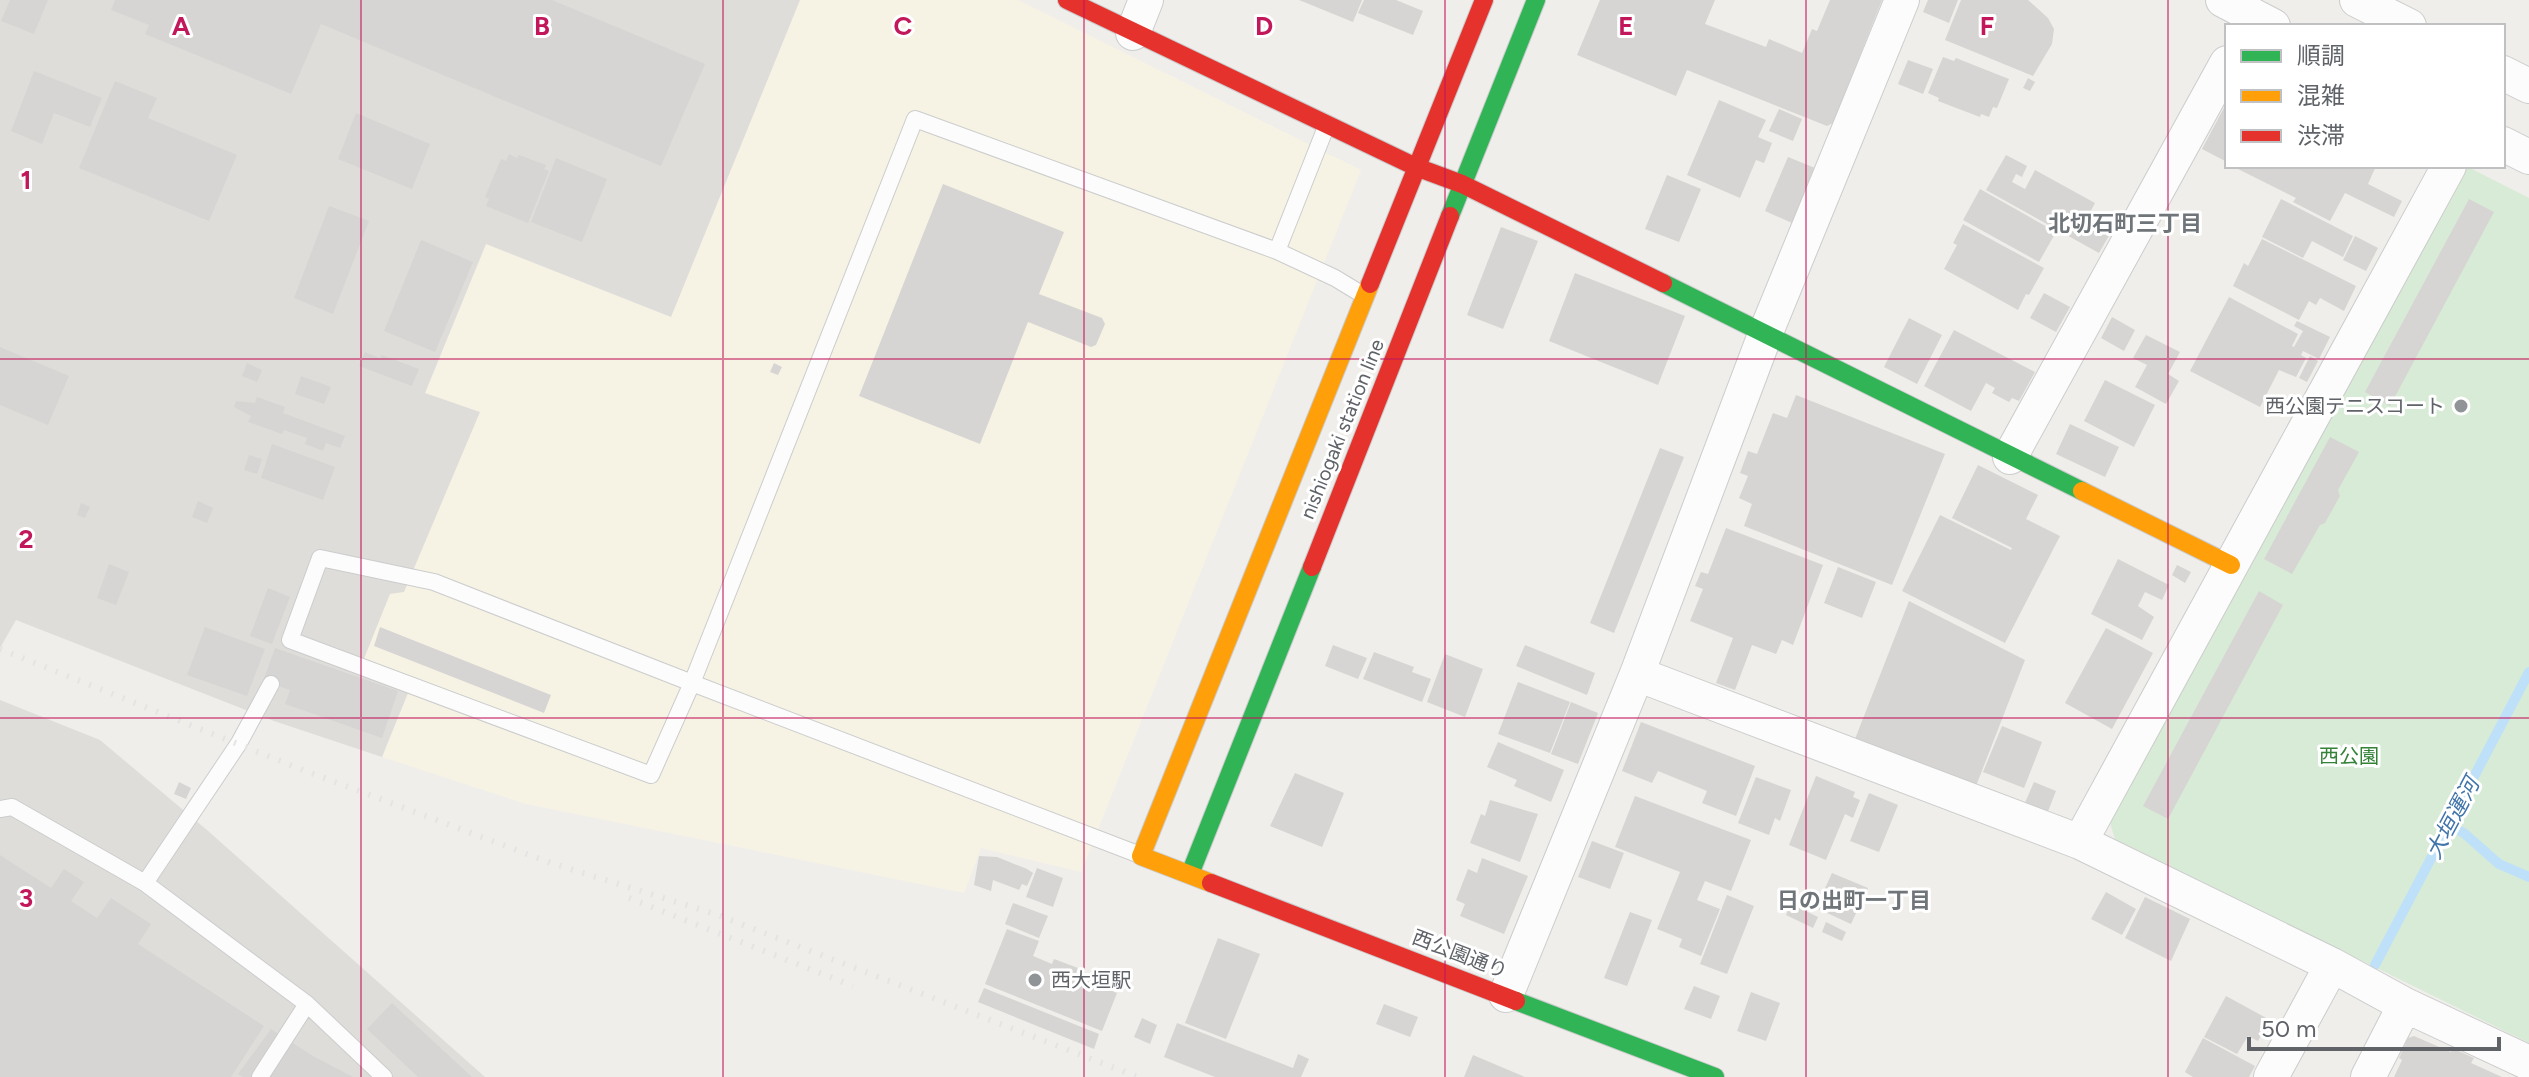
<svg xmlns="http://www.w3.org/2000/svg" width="2529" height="1077" font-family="Figtree,'Noto Sans JP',sans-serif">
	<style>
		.commercial { fill: #f7f3e4 }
		.industrial { fill: #dfddda }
		.green { fill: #d8ebd6 }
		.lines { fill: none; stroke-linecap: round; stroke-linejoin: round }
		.stream { stroke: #bfe0f9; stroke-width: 10 }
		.building { fill: #d6d5d3 }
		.lane-casing { stroke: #cbcccc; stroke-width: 18 }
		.street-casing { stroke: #cbcccc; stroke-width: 36 }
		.fast-casing { stroke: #cacacb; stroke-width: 20 }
		.slow-casing { stroke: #cacacb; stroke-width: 20 }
		.jam-casing { stroke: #cacacb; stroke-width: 20 }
		.lane { stroke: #fdfcfc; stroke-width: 16 }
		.street { stroke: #fdfcfc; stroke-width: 34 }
		.fast { stroke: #30b455; stroke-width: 18 }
		.slow { stroke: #ff9f0a; stroke-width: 18 }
		.jam { stroke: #e5322d; stroke-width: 18 }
		.rail { stroke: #e4e4e4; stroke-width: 6; stroke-dasharray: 2 10; stroke-linecap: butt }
		.grid { fill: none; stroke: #c2185b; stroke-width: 2; stroke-opacity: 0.55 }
		.poi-dot { fill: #919496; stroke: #fff; stroke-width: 3 }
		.labels { text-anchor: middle; stroke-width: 6; stroke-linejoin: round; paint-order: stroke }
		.poi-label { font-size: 20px; fill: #5f6368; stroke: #fff; text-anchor: end }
		.street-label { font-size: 20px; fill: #5f6368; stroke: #fff }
		.park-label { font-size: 20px; fill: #348238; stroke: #fff }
		.neighbourhood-label { font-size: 22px; font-weight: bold; fill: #70757a; stroke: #fff }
		.water-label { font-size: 22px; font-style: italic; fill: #4174aa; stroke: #fff }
		.grid-label { font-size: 26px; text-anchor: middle; font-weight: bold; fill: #c2185b; stroke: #fff; stroke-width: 6; stroke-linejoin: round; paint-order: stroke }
	</style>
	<rect width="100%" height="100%" fill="#efeeea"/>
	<path class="commercial" d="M800,0H1018L1361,170L1081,872L981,848L964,893L526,804L382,757L408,693L359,671L390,593L480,413L425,394L486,244L671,317Z"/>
	<path class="industrial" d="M0,0H800L671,317L486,244L425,393L480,412L404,592L390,594L359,671L408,693L382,757L274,721L16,620L0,648Z
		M0,700L100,740L207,830L485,1077H0Z"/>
	<path class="green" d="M2466,166L2529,198V1043L2115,839L2110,823Z"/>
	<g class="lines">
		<path class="stream" d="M2449,824L2465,834L2499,864L2529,877
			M2375,965L2529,672"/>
	</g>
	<path class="building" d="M10,0H48L34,34L1,21Z
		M115,0H552L705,64L661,166L321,24L291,94L145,34L149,25L111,10Z
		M1299,0H1362L1353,22Z
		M1364,0H1396L1423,11L1413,35L1358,13Z
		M1600,0H1715L1705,24L1766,47L1769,39L1802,53L1812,29L1817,31L1830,0H1882L1833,123L1827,126L1687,70L1676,96L1577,55Z
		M1928,0H1958L1949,23L1923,12Z
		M1961,0H2028L2048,18L2054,29L2052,44L2033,76L1945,40Z
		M1943,57L1954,61L1956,58L2009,79L1997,108L1993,107L1989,117L1981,114L1980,117L1938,101L1939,98L1928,93Z
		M1908,60L1933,69L1923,94L1898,84Z
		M34,71L102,98L90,127L54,113L42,144L11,131Z
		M2028,78L2035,82L2030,91L2023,88Z
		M115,81L157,98L148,118L237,155L209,221L79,168Z
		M1719,100L1766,120L1758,137L1772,143L1764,163L1756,160L1740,198L1687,175Z
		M2227,102V162L2202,149Z
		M1779,109L1802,119L1793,141L1769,131Z
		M356,113L430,144L412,189L338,159Z
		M509,154L517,158L519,155L546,165L544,169L549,171L528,223L486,206L489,199L485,197L501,159L506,161Z
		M2006,155L2027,166L2022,177L2016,174L2012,182L2025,189L2035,170L2095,203L2086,220L2110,234L2099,253L1986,190Z
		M1788,157L1815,168L1792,223L1765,211Z
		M556,158L607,179L582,242L531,222Z
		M2232,166H2376L2368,184L2402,201L2394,217L2345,193L2330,221L2293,202L2296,198Z
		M1667,175L1701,189L1679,242L1645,229Z
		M943,184L1064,232L1039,294L1102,318L1105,324L1096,345L1091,347L1028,322L980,444L859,396Z
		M1980,189L2056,232L2039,262L1963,220Z
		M2281,199L2353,236L2343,257L2312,241L2303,258L2262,237Z
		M2469,199L2494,212L2390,406L2365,392Z
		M329,206L369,221L333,314L294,298Z
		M1963,224L2044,268L2029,295L2026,294L2018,310L1944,269L1957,245L1953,243Z
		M1501,227L1538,241L1503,329L1467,315Z
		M2355,236L2378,248L2366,271L2343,260Z
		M2262,239L2356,286L2344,311L2320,298L2316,305L2309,301L2299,320L2233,286L2244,263L2248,266Z
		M421,240L473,262L435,352L384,331Z
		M1575,273L1685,316L1658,385L1549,341Z
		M2044,293L2070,307L2056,332L2030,318Z
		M2229,297L2298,334L2292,346L2294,347L2303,331L2294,326L2297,321L2330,337L2319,359L2303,351L2301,355L2306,358L2296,377L2279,370L2260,407L2190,371Z
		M2112,317L2135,330L2124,351L2101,338Z
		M1909,318L1942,335L1917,384L1884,367Z
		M1954,330L2035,372L2019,401L2012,398L2009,402L1992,393L1995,388L1986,383L1971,411L1924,386Z
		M2146,335L2180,352L2168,374L2179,381L2166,404L2135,387L2147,365L2133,358Z
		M0,347L69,376L48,425L0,405Z
		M365,352L380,358L382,355L419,369L412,386L359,366Z
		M2310,356L2318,361L2307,382L2299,378Z
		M247,363L262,370L257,382L242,376Z
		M774,363L782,367L778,375L770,372Z
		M301,376L331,387L324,404L295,394Z
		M2105,380L2155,405L2134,447L2084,421Z
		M1796,395L1945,454L1892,585L1744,526L1752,504L1739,498L1748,476L1740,473L1748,451L1757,454L1773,413L1787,418Z
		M257,397L285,407L283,413L345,436L340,448L326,443L323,451L305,444L307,438L284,430L282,434L248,422L251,416L234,407L236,401L255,403Z
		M2070,424L2119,447L2105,477L2056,454Z
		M2330,437L2359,452L2338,490L2340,496L2325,523L2320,525L2292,574L2264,559Z
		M272,444L335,467L323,500L261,478Z
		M1660,448L1684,457L1614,633L1590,623Z
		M249,455L262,459L257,474L244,470Z
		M1978,465L2038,495L2026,519L2060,536L2005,643L1902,591L1940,515L2011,550L2012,548L1952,518Z
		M198,501L213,508L207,523L192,517Z
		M81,503L90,507L85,518L77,515Z
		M1726,528L1823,565L1793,645L1782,640L1776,654L1752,645L1735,690L1716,683L1733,638L1690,621L1703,589L1695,586L1701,572L1708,574Z
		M2118,559L2169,585L2162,600L2145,592L2138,606L2154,617L2142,640L2091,614Z
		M109,564L129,572L116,605L97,598Z
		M2177,565L2191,572L2185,583L2172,575Z
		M1838,567L1876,582L1862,618L1824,603Z
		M268,588L290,597L272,644L250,636Z
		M2259,591L2283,605L2168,819L2143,806Z
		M1909,601L2025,660L1976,786L1855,739Z
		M205,627L265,649L247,696L187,675Z
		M380,627L551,695L544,713L374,646Z
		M2106,628L2153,653L2112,729L2065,703Z
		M1333,645L1367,658L1358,679L1325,666Z
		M1525,645L1595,673L1587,695L1516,666Z
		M275,648L398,691L382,738L285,704L290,690L263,681Z
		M1374,652L1414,667L1412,672L1431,679L1422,702L1363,679Z
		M1445,654L1483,669L1465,717L1427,702Z
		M1518,682L1570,702L1550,753L1498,734Z
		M1571,702L1598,713L1578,764L1551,754Z
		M1641,722L1755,766L1736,816L1702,803L1707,791L1658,771L1652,783L1622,771Z
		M2002,726L2042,742L2024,788L1983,772Z
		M1498,742L1564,770L1551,802L1514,786L1517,780L1487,767Z
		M1295,773L1344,793L1322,847L1270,826Z
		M1816,776L1855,792L1853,797L1860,800L1853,818L1845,814L1826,860L1789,845Z
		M1756,777L1791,790L1780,821L1775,818L1769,835L1738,823Z
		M179,782L191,788L186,799L174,794Z
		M2034,782L2056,791L2047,814L2024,805Z
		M1869,793L1898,805L1879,852L1850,841Z
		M1635,796L1751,840L1731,891L1705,881L1697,900L1720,909L1701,956L1679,947L1682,939L1657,929L1680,872L1615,847Z
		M1490,800L1538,814L1520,862L1470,843L1481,814L1485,816Z
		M1592,841L1624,853L1610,889L1578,877Z
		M0,855L51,888L64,869L84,882L71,901L97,918L111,898L151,924L138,944L264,1026L231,1077H0Z
		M979,856L997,857L1027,869L1033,873L1027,886L1022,884L1019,890L993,880L991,891L974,885Z
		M1482,858L1528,876L1504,934L1460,916L1465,904L1456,900L1468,869L1477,873Z
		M1037,868L1063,878L1053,907L1026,897Z
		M1832,873L1868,888L1851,924L1816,908Z
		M2106,892L2136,909L2122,935L2091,919Z
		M1727,895L1754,906L1727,974L1700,964Z
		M2145,897L2190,919L2171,961L2125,938Z
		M1013,903L1048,916L1039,938L1005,924Z
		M1791,904L1818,917L1813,928L1786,915Z
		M1630,912L1652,920L1627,986L1604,978Z
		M1826,922L1846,932L1842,941L1822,932Z
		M1007,929L1039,941L1033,956L1052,964L1054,959L1078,968L1075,976L1117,993L1102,1031L985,984Z
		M1218,938L1260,954L1226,1039L1185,1023Z
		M1694,986L1720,996L1711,1019L1684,1009Z
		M984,988L1099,1034L1094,1049L978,1002Z
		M1751,992L1780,1003L1766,1041L1737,1031Z
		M2226,996L2270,1020L2258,1041L2248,1036L2237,1054L2204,1037Z
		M392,1003L472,1077H418L367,1029Z
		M1384,1004L1418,1017L1410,1037L1376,1024Z
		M1142,1018L1157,1025L1150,1044L1134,1037Z
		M1177,1023L1293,1068L1298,1054L1309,1059L1301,1077H1215L1164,1057Z
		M271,1029L313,1056L353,1077H243L238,1074Z
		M2414,1036L2451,1052L2452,1048L2474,1058L2471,1063L2502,1077H2394L2402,1060L2399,1058L2408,1038Z
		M2203,1038L2255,1066L2249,1077H2193L2185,1072Z
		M1473,1055L1525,1077H1464Z"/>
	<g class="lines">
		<defs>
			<path id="lane" d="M1277,251L1326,127
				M320,558L434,582L692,683L651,775L290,640Z
				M271,684L239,743L145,883L307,1004L384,1077
				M0,809L12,807L145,883
				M1140,855L692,683L915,119L1277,251L1335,278L1363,295
				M260,1077L307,1004"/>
			<path id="street" d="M2223,0L2273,26
				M2357,0L2409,26
				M1133,33L1146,0
				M2503,73L2529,86
				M2503,144L2529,157
				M2010,457L2227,63
				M1637,674L2080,842L2332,965L2405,1005L2529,1063
				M2080,842L2449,166
				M1506,995L1637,674L1766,332L1902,0
				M2271,1077L2332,965
				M2368,1077L2405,1005"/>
			<path id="fast" d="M1450,216L1536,0
				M1663,283L2082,491
				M1190,874L1312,567
				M1516,1001L1715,1077"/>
			<path id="slow" d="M2082,491L2231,565
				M1211,883L1141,856L1370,284"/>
			<path id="jam" d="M1067,0L1416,167L1462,184L1663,283
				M1370,284L1484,0
				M1312,567L1450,216
				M1211,883L1516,1001"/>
		</defs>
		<use href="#lane" class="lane-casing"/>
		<use href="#street" class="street-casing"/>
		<use href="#fast" class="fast-casing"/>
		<use href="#slow" class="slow-casing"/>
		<use href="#jam" class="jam-casing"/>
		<use href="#lane" class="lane"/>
		<use href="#street" class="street"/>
		<use href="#fast" class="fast"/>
		<use href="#slow" class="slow"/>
		<use href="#jam" class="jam"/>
		<path class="rail" d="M0,649L303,770L551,863L715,914L1138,1077
			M629,898L853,986"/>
	</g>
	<path class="grid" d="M361,0V1077M723,0V1077M1084,0V1077M1445,0V1077M1806,0V1077M2168,0V1077M0,359H2529M0,718H2529"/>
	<g class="poi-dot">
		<circle cx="2461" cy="406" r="8"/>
		<circle cx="1035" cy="980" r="8"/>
	</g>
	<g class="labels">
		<g class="poi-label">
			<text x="2445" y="413">西公園テニスコート</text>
			<text x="1051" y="987" text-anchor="start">西大垣駅</text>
		</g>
		<g class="street-label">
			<text transform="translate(1342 429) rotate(-68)" y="7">nishiogaki station line</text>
			<text transform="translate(1460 954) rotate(21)" y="7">西公園通り</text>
		</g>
		<g class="park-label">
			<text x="2349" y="763">西公園</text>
		</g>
		<g class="neighbourhood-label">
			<text x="2125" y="231">北切石町三丁目</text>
			<text x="1854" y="908">日の出町一丁目</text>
		</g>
		<g class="water-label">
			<text transform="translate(2452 818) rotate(-62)" y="8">大垣運河</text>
		</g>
	</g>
	<g class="grid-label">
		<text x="181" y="35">A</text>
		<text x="542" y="35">B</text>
		<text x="903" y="35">C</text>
		<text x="1264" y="35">D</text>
		<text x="1626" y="35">E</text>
		<text x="1987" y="35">F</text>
		<text x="26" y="189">1</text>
		<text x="26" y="548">2</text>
		<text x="26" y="907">3</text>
	</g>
	<rect x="2225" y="24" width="280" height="144" fill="#ffffff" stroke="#bfc1c3" stroke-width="2"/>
	<rect x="2241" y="50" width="40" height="12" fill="#30b455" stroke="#bfc1c3" stroke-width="2"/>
	<text x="2297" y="64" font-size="24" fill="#5f6368">順調</text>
	<rect x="2241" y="90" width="40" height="12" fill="#ff9f0a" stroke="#bfc1c3" stroke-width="2"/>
	<text x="2297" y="104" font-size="24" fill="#5f6368">混雑</text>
	<rect x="2241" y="130" width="40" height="12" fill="#e5322d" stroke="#bfc1c3" stroke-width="2"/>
	<text x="2297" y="144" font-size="24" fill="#5f6368">渋滞</text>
	<path d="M2249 1037v12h250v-12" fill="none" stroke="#5f6368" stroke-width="4"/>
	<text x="2261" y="1037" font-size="24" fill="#5f6368" stroke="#ffffff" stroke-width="6" paint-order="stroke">50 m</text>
</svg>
